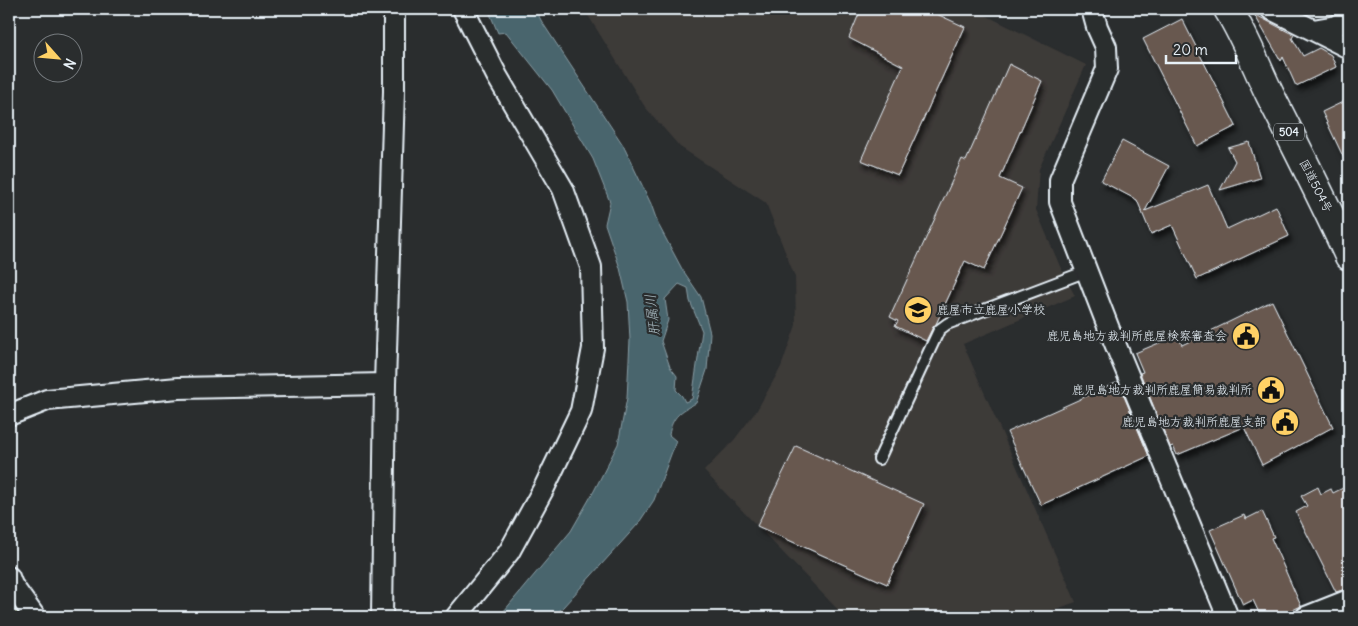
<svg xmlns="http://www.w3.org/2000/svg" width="1358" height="626" font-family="Delius,'Klee One',sans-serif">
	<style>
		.built { fill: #3d3a38 }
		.green { fill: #636e56; stroke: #a6b0a7 }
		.water { fill: #49656d; stroke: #899da5; fill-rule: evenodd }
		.building { fill: #685850; stroke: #e8f1f8; filter: url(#shadow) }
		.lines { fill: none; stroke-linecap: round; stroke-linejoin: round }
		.lane-casing { stroke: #e8f1f8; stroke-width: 14 }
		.street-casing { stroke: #e8f1f8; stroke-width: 24 }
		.highway-casing { stroke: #e8f1f8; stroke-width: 31 }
		.lane { stroke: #2a2d2e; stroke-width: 10 }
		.street { stroke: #2a2d2e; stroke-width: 20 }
		.highway { stroke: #2a2d2e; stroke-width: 28 }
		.labels { text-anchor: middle; stroke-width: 4.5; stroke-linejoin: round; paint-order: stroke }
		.shield { fill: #2a2d2e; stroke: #afb6bb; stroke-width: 1 }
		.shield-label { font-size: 11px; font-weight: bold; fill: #e8f1f8 }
		.street-label { font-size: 12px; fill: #e8f1f8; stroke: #2a2d2e }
		.poi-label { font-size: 12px; fill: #e8f1f8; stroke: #2a2d2e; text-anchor: end }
		.water-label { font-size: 14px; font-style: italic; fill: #a8b9c0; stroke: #2a2d2e }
	</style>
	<defs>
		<filter id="shadow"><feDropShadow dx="3" dy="5.5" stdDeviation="2.5" flood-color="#0009"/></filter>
	</defs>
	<rect width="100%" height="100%" fill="#2a2d2e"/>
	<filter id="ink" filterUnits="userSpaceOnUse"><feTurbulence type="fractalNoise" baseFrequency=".02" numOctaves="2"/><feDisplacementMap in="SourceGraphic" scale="10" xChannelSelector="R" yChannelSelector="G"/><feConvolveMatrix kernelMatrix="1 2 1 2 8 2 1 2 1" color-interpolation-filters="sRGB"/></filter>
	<g filter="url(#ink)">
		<path class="built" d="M584,9H973L1086,65L1039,169L1036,210L1062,271L1075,296L963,344L1076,602L1034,617H845L704,471L734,440L757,410L781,367L796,325L795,277L766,203L680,147L645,107Z"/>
		<path class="green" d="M9,597L21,617H9Z"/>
		<path class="water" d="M488,9H535L542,22L623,145L651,204L658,224L682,269L701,297L710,333L707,370L696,403C681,411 672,416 669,435L676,441L654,500L638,524L554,617H499L571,531L594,491L618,444L627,398L630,340L628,302L620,268L605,224L610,202L593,159L552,90L506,32L498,33ZM679,284L688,288L690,301L702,331L692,399L685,402L682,396L676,390L677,376L670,367L661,341L668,320L665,299Z"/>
		<path class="building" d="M861,9H926L965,27L898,175L861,160L903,66L849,38Z
			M1254,14L1294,35L1292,38L1303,56L1319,48L1331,55L1336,67L1296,86L1283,57L1281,61Z
			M1182,19L1236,126L1197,146L1143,39Z
			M1009,64L1042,81L1000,178L1022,188L984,270L965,261L936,324L933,327L926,341L895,326L898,321L890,317L962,159L966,161Z
			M1349,99V169L1322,112Z
			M1122,141L1169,166L1145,211L1208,185L1227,229L1276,206L1289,236L1197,279L1172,225L1151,234L1137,200L1101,181Z
			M1249,142L1260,178L1220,190L1235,161L1228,148Z
			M1272,301L1333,427L1262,465L1244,427L1177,455L1173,446L1170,447L1140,373L1143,372L1135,353L1178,335L1182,345Z
			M1118,382L1149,456L1041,505L1007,432Z
			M796,446L924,504L887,584L757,526Z
			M1349,485V588L1336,592L1296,512L1307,506L1301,496L1318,487L1321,494L1331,489L1333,493Z
			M1262,511L1274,537L1271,538L1301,606L1278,617H1261L1253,600L1243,605L1210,530L1244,515L1246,519Z"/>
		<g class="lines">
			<defs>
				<path id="lane" d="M879,459L939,330L947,324L1087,271"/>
				<path id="street" d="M1092,9L1097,27L1106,47L1107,69L1060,180V202L1109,329L1228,617
					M1271,9L1349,48
					M1313,30L1336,26L1349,17
					M9,415L47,400L178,388L385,384
					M9,577L12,585L35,617
					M382,617L385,384L394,91V9
					M456,617L509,552L544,488L581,411L593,348L591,267L563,189L497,76L463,9
					M1306,617L1349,600"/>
				<path id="highway" d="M1228,9C1245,36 1256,66 1270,95C1297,148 1324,201 1349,256"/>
			</defs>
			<use href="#lane" class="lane-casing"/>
			<use href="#street" class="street-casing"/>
			<use href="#highway" class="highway-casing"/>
			<use href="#lane" class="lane"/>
			<use href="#street" class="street"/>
			<use href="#highway" class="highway"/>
		</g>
	</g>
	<defs>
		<symbol id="school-disc" viewBox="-11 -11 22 22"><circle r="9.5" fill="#ffd166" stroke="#2a2d2e"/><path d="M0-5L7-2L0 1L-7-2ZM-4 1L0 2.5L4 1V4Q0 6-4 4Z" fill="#111"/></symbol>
		<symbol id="civic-disc" viewBox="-11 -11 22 22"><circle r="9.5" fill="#ffd166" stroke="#2a2d2e"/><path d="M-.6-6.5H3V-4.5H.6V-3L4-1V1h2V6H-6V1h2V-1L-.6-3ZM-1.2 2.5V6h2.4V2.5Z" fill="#111"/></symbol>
	</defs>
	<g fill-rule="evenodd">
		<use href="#school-disc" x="902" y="294" width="32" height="32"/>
		<use href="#civic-disc" x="1230" y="320" width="32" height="32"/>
		<use href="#civic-disc" x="1255" y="374" width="32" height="32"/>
		<use href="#civic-disc" x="1269" y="406" width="32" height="32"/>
	</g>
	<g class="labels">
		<rect class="shield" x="1274" y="123.5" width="30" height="17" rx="4"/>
		<g class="shield-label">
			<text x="1289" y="136">504</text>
		</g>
		<g class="street-label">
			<text transform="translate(1316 186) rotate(63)" y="4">国道504号</text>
		</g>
		<g class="poi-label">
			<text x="937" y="314" text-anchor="start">鹿屋市立鹿屋小学校</text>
			<text x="1227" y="340">鹿児島地方裁判所鹿屋検察審査会</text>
			<text x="1252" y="394">鹿児島地方裁判所鹿屋簡易裁判所</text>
			<text x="1266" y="426">鹿児島地方裁判所鹿屋支部</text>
		</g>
		<g class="water-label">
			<text transform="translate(652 315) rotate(-96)" y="5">肝属川</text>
		</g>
	</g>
	<rect width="1358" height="626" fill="none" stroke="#2a2d2e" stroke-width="30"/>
	<rect x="15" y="15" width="1328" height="596" fill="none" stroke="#e8f1f8" stroke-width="2" filter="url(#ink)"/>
	<g transform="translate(58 58) rotate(117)"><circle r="24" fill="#2a2d2e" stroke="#767b7f"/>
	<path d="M0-4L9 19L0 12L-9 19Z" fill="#ffd166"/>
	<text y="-8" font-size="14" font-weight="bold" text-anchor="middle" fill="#e8f1f8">N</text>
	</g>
	<path d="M1166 55v8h70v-8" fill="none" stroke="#e8f1f8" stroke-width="2.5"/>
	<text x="1173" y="55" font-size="15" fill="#e8f1f8" stroke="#2a2d2e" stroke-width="4" paint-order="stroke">20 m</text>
</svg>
